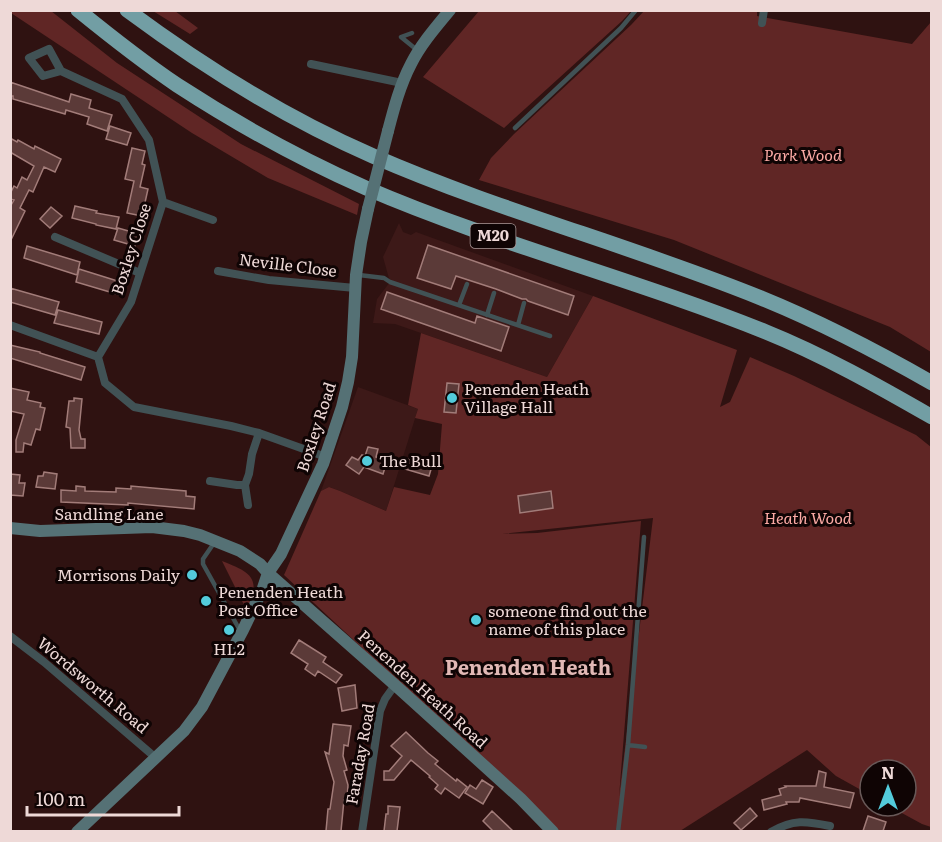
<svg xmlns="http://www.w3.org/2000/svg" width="942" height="842" font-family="Literata,serif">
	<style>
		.built { fill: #3d1918 }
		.green { fill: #602625; fill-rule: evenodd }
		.building { fill: #5b3a38; stroke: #a27c79; stroke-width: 1.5 }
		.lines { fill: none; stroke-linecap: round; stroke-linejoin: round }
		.lane { stroke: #415255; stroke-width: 4.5 }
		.street { stroke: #415255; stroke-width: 8 }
		.secondary { stroke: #557175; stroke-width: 12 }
		.highway { stroke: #729ea4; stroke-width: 15 }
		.secondary-bridge { stroke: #557175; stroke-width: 12 }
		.poi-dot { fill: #53cbdb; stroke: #0f0404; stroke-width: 2 }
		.labels { text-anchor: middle; stroke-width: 6; stroke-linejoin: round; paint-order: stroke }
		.shield { fill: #0f0404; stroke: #ab9998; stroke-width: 1.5 }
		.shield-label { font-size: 15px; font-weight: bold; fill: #eed9d7 }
		.park-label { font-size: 16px; font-style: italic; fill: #fcaaa5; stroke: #0f0404 }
		.street-label { font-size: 16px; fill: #eed9d7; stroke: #0f0404 }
		.poi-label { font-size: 16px; fill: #eed9d7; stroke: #0f0404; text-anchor: start }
		.quarter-label { font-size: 20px; font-weight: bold; fill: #e1b8b5; stroke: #0f0404 }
	</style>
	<rect width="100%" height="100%" fill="#2f1211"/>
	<path class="built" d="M399,223L403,232L411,235L416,232L593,296L547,377L395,324L373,323L377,299L390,282L383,257Z
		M358,387L418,409L386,511L340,491L329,487L321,491Z"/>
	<path class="green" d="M10,11H51L117,63L241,144L359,204L357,215L268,178L192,133L11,13Z
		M153,11H175L198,28L190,34Z
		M479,11V10L631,11L622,21L504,128L423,77Z
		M644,11H757V16L912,44L931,22V352L890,327L674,240L479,180L491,158L514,134L631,25Z
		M593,296L737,350L720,407L730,402L750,357L794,376L916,435L931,447V827L922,824L889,806H906V770H870V795L836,776L807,750L680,831H558L284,575L321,491L329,487L340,491L386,511L394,487L430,495L438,474L442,424L415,418L418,409L408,405L421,333L547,377ZM653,518L619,797L641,521L537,533L502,534Z
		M222,561C253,573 261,579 247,611Z"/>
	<path class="building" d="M10,82L69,102L71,94L91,100L89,108L112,115L107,131L87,124L89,117L66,110L65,114L13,99V96H10Z
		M110,126L131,133L127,145L106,139Z
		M10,138L17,142L18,140L34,149L35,146L61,159L55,172L44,167L33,192L29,190L20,208L25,211L10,242V207L14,200L10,199V194L14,186L17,188L22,177L27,180L34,166L10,152Z
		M132,148L145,151L142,164L145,165L140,187L148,189L142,216L127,213L134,181L125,179Z
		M75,206L97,211L96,213L119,217L116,229L96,225V224L72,218Z
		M51,207L62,216L50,228L40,219Z
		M118,228L139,234L135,246L114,240Z
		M428,245L574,296L568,315L528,301L526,299H522L496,289L456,276L451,289L417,278Z
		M27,246L80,262L77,275L24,258Z
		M79,269L124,283L120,295L76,282Z
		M10,288L59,302L55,315L10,302Z
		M387,292L475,323L477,316L509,327L501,351L381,309Z
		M58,310L102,322L99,334L54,323Z
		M10,345L40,352V353L85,367L81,380L10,358Z
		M447,383L459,384L456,413L444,412Z
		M10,388L29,392L27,400L41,403L40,407L45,408L40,430L36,429L31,445L24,443L23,452H16V440L24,414L10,411Z
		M74,398L82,399L79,430L81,439H85V448H71L70,428L66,427L69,401H74Z
		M368,447L378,449L376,457L387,461L383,474L364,467L359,474L346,465L352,457L358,460L362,455L365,456Z
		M408,459L432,466L429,476L405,469Z
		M44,472L57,474L55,489L36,487L38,476H43Z
		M10,474L20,475L19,483H25L23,496L10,495Z
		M76,486L85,487V491L116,492V488L131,489V486L186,491V496L195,497L194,509L128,503V505L61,502V490L76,491Z
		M551,491L553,508L520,513L518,496Z
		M299,640L326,657L323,662L342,675L336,683L318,671L315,676L305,669L308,664L291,653Z
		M355,685L357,708L342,711L338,688Z
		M333,724L351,726L348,746L344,745L343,756L347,770L344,771L348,785L347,800H344L341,831H326L328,809H330L334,782L325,752L329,754Z
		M406,732L428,753L438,761L435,764L456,781L457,779L467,787L459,798L445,788L441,794L435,789L438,785L429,777L430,776L411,760L394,780H384V771H389L402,756L391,746Z
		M819,771L826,773L824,787L854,793L850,808L800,798L799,802H786L787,804L764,810L762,800L781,795L779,789L786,787L785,786H816Z
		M482,780L493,787L483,804L465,793L470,785L476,789Z
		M388,806L400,807L397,831H384L386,814H388Z
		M750,808L757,816L741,830L734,823Z
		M492,811L513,831H493L483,821Z
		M868,816L886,822L883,831H863Z"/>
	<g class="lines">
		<path class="lane" d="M412,33L401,37L417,50
			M515,128L621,28L636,10
			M359,275L384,278L390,282L550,336
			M459,305L467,284
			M487,315L494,293
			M518,325L524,303
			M214,543L203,559V564L238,627L241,629
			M628,745L645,747
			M618,832L628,745L644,537"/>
		<path class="street" d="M762,23L764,10
			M311,64L402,83
			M61,71L43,76L29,58L49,49L61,71L122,99L149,140L163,202L131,302L98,357L105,383L134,407L231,426L259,433L326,457
			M163,202L213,220
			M55,237L140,273
			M218,271L269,280L355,288
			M10,325L98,357
			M210,481L237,485H245
			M248,505L245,485L249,474L252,454L259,433
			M10,636L44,662L156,758
			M362,832L380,711L385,699L395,685
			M771,832C793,819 806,821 830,826"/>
		<path class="secondary" d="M388,131C394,108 400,85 411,64C421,44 436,27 450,10
			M10,528L40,531L152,527L184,531L200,535L240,551L260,564L268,573L395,685L521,799L553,832
			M77,832L184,731L202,707L243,630L263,588L268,573L281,554L323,464L342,407L348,382L352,357L356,275L361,242L368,209"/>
		<path class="highway" d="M78,10C110,36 143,62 177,85C237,124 300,159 366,188C496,244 635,279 766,332C823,355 878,386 932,417
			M127,10C204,67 285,118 373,156C499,211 633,246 761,298C820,322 876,351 932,383"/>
		<path class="secondary-bridge" d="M368,209L388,131"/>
	</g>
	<g class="poi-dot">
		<circle cx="452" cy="398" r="6"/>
		<circle cx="367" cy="461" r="6"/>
		<circle cx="192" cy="575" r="6"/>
		<circle cx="206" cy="601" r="6"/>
		<circle cx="476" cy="620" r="6"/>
		<circle cx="229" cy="630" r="6"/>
	</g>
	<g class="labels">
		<rect class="shield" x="470.5" y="224" width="45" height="24" rx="4.5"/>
		<g class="shield-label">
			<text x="493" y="241">M20</text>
		</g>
		<g class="park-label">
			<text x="803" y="161">Park Wood</text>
			<text x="808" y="524">Heath Wood</text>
		</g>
		<g class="street-label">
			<text transform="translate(131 249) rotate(-72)" y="6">Boxley Close</text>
			<text transform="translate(288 265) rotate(7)" y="6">Neville Close</text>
			<text transform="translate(316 427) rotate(-72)" y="6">Boxley Road</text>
			<text x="109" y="520">Sandling Lane</text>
			<text transform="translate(93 685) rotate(40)" y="6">Wordsworth Road</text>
			<text transform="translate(423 689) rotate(42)" y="6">Penenden Heath Road</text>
			<text transform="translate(360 754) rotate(-80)" y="6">Faraday Road</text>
		</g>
		<g class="poi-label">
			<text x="464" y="395">Penenden Heath<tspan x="464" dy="18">Village Hall</tspan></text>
			<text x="379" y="467">The Bull</text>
			<text x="180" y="581" text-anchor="end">Morrisons Daily</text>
			<text x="218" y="598">Penenden Heath<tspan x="218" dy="18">Post Office</tspan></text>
			<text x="488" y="617">someone find out the<tspan x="488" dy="18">name of this place</tspan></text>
			<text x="229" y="655" text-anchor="middle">HL2</text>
		</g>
		<g class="quarter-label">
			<text x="528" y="675">Penenden Heath</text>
		</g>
	</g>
	<rect width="942" height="842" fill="none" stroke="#eed9d7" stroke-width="24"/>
	<g transform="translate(888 788)"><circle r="28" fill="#0f0404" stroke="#685958" stroke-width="1.5"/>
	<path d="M0-4.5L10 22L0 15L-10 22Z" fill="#53cbdb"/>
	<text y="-9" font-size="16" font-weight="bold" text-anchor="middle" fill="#eed9d7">N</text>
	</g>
	<path d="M27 806v9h152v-9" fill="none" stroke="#eed9d7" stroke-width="3"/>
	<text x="36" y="806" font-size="18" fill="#eed9d7" stroke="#0f0404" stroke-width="4.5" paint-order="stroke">100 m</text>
</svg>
